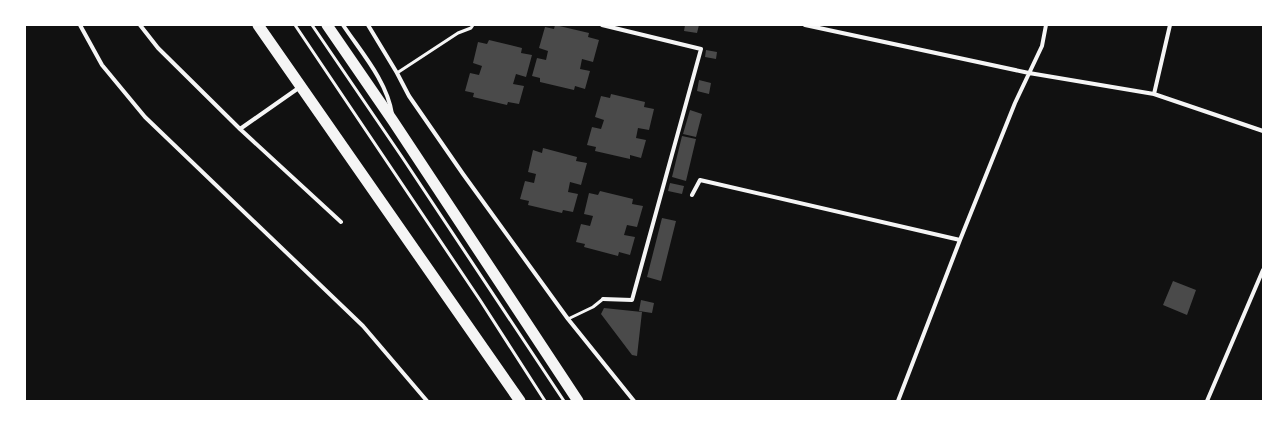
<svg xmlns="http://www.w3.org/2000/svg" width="1288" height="426" font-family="'PT Sans Narrow',sans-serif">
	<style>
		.building { fill: #4a4a4a }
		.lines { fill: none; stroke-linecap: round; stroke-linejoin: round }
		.service { stroke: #f5f5f5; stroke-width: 3 }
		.minor { stroke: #f5f5f5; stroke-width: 4 }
		.trunk { stroke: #f5f5f5; stroke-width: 11 }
	</style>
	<rect width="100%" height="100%" fill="#111"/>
	<path class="building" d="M555,25L589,33L588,37L599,40L593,62L582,59L580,69L590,71L585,89L575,86L574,90L540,82V78L532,76L537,58L546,60L548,51L539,48L545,27L554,29Z
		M685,25H699L697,33L684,31Z
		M489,40L522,48L521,53L532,55L526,77L516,74L513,84L524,86L519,104L508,102L507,105L473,97L474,93L465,91L470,73L479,75L482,66L473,63L478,42L487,44Z
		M706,50L717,52L716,59L705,57Z
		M699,80L711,83L709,94L697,91Z
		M611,94L645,102L644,107L654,109L649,130L638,128L636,138L646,140L641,158L630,155V159L595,151L596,147L587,145L592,127L601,129L604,120L595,117L601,96L610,98Z
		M690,110L702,114L696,137L683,134Z
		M682,136L696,139L686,181L672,177Z
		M543,148L577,157L576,161L587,163L581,185L570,182L568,192L578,194L573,212L563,210L562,213L528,205L529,201L520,199L525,181L534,183L536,174L528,172L533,150L542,153Z
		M670,183L684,186L682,194L668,191Z
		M600,191L633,199L632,204L643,206L637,227L627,225L624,235L635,237L630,255L619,252L618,256L584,247L585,244L576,242L581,224L590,226L593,216L584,214L589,193L598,195Z
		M662,218L676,221L661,281L647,277Z
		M1173,281L1196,290L1187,315L1163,305Z
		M641,300L654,303L652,313L639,311Z
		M604,308L642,312L637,356L632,355L601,314Z"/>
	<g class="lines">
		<path class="service" d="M295,25L480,300L545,401
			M312,25L402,157L564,401
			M397,73L458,33L471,28L473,25
			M568,319L593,307L603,299"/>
		<path class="minor" d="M80,25L102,65L145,117L363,326L427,401
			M140,25L158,48L240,129L341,222
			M343,25C361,52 387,81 392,114
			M368,25L397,73L409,96L463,174L568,319L634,401
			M602,25L701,49L632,300L603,299
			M805,25L1029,73L1154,94L1263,131
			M1154,94L1170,25
			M240,129L300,87
			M692,195L700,180L960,240
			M898,401L960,240L1015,103L1042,46L1046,25
			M1207,401L1263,270"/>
		<path class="trunk" d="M258,25L520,401
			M327,25L393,121L578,401"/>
	</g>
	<rect width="1288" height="426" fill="none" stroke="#ffffff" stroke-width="52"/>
</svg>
